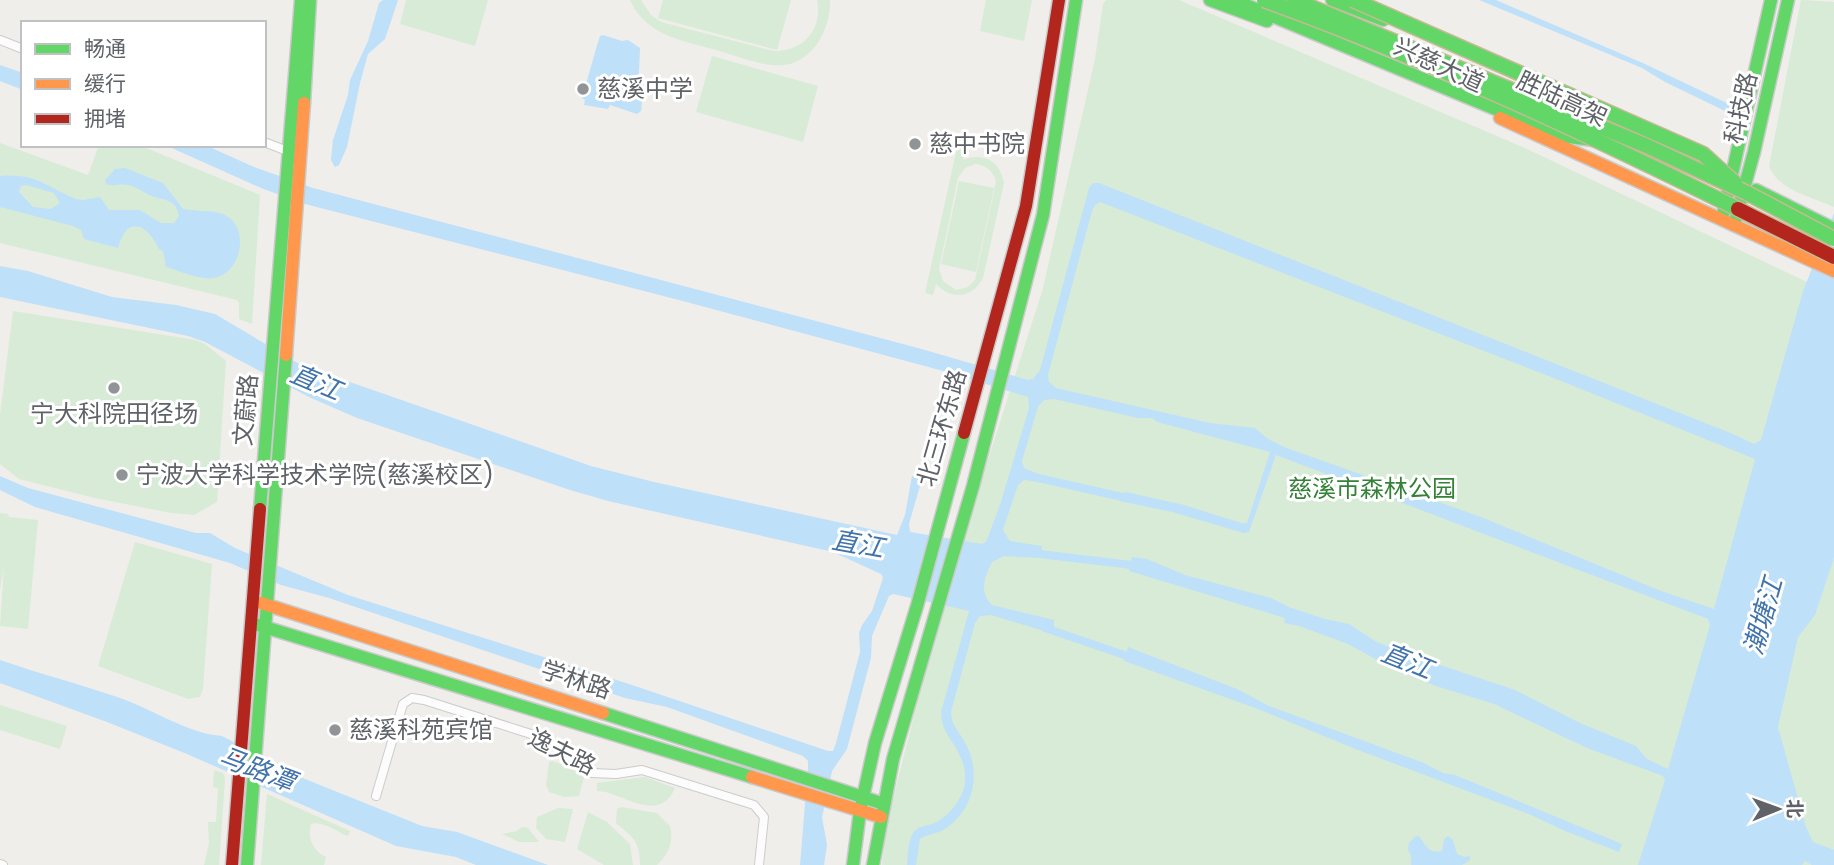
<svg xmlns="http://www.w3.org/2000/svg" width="1834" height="865" font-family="Poppins,'Noto Sans SC',sans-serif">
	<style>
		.green { fill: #d8ebd6; fill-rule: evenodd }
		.water { fill: #bfe0f9; fill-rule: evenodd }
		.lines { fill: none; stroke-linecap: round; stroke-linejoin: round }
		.canal { stroke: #bfe0f9; stroke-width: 8 }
		.street-casing { stroke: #cbcccc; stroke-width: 10 }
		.fast-casing { stroke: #cacacb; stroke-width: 15 }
		.slow-casing { stroke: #cacacb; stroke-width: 15 }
		.jam-casing { stroke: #cacacb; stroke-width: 15 }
		.street { stroke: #fdfcfc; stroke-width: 8 }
		.fast { stroke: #63d668; stroke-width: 12 }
		.slow { stroke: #ff974d; stroke-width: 12 }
		.jam { stroke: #b3261e; stroke-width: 12 }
		.fast-bridge-casing { stroke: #c8b996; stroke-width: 17; stroke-linecap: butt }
		.jam-bridge-casing { stroke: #c8b996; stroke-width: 17; stroke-linecap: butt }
		.fast-bridge { stroke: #63d668; stroke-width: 14 }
		.jam-bridge { stroke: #b3261e; stroke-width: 14 }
		.poi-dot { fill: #919496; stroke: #fff; stroke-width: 2.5 }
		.labels { text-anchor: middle; stroke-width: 6; stroke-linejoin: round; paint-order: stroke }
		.street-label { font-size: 24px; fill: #5f6368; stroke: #fff }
		.poi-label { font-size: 24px; fill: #5f6368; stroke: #fff; text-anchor: start }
		.park-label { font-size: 24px; fill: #348238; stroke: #fff }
		.water-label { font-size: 26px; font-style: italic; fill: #4174aa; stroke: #fff }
	</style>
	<rect width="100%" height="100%" fill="#efeeea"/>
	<path class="green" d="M406,0H488L475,46L400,24Z
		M630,0H641L651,15L661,22L774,51C803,51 823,30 817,0H830C831,31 810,69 773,65C756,64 737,56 720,51C686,41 646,37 630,0Z
		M663,0H791L777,50L658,18Z
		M986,0H1032L1024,41L980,31Z
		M1106,0H1179L1527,149L1807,282L1834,305V865H882L886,827L918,699L980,484L1042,292L1095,59L1103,4Z
		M1801,0L1834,2V207C1812,197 1778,190 1769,166Z
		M712,56L818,86L803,142L696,112Z
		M0,143L88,175L99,145H139L260,195L252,324L239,319V303L237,300L0,243Z
		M957,148L965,150L963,160C984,152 1000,161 1004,183L983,278C972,299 951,300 936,284L933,295L925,293ZM975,164C986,165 994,171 996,182L975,280L968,287L956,290L943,281L939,269L958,178L965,168Z
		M959,181L994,188L976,272L941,264Z
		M13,311L196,340L205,344L226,361L217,502L194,515L171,513L95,498L19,479L0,464V415Z
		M0,513L8,514L9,517L38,520L28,629L0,626L4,566L0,590Z
		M135,542L212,564L203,688L200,697L188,699L98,666Z
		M0,705L67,726L60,749L0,730Z
		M552,761L569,767L584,777L579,796L564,797L549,792L546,785L549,762Z
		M214,770L223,773L225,778L219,865H204L209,843L208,822H216L218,788L213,787Z
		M645,777L675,788C659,826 621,791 597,791V783Z
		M267,794L350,831L348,836C337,832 322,820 311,824C307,838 313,851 326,857L324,865H261Z
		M621,807L657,813L670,826C674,842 669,854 657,865H640C640,840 633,838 616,823L617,809Z
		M558,808L573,809L565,842L546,839L536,828L537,817Z
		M588,812L607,822L630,844L633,865H604L577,849Z
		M522,827L528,828L539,842H519L502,834L517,831Z"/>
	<path class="water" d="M383,0H398L385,39L368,54L360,83L347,147L339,165L335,167L331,160L333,140L348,95L350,80L368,41L379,3Z
		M1479,0H1496L1645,64L1735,107L1734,115L1730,117L1723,110L1665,82L1642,68Z
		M603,35L622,41L628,40L640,48L638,95L642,102L641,111L637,114L610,105L608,109L584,105L585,100L582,98L598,42L600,36Z
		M0,65L23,73V90L0,81Z
		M165,145H205L254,167L313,188L918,348L1028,380L1033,379L1040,370L1089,188L1093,183H1099L1733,434L1754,444L1761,440L1803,291L1834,213V558L1815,615L1798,637L1778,727L1806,827L1813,842L1834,850V865H1812L1805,861L1802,865H1638L1665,780L1663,776L1587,748L1494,704L1436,686L1397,671L1348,644L1299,626L1284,623L1285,618L1129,571L1132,557L1147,559L1185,575L1271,598L1289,607L1325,619L1349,624L1375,641L1401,652L1515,690L1580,723L1636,746L1647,759L1668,769L1710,625L1708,619L1276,455L1249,532L1244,533L1172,512L1120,501L1122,493L1126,492L1184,505L1241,523H1247L1270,452L1157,422L1152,418H1138L1054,399L1044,400L1038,407L1022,461L1024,468L1036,473L1033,481L1024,480L1018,485L1003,530L1010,541L1042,546L1040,558L1004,556L992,562C984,578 979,592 992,605L1054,620V634L991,615L980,616L975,623L951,712C951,726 961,733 967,746C981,776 973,810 945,829C937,834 927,834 920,839L916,865H907C908,855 908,841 913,833C917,826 926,826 932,824C948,818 963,799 965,782C967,748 941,740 941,712L969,611L893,594L889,596L872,636L871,658L847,749L832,771L822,817L827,845L824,865H800L808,768V761L803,756L667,707L625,698L329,598L281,585L230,563L35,507L0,490V476L28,488L196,533H210L235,548L348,595L629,684L828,751H833L836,743L860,652L859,633L862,625L872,611L883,578L881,574L833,552L608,501L570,490L357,418L309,397L205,342L188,336L0,297V266L28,271L112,297L176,305L215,314L301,365L591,466L654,482L897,535L905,515L912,476L922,479L909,524L910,532L982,544L986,542L1000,505L1029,408L1028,397L947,372L679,300L305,204L261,188ZM1100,202L1556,379L1755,459L1714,609L1661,591L1481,517L1284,447L1268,439L1255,428L1210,423L1056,388L1049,382L1048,375L1092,211L1095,205Z
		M125,168L163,183L183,209C197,212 212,209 225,215C251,228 241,275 213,278C199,280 180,271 166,267L163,251L159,249C147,223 126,215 118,248L84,239L81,230L73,226L0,207V176C37,173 44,186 76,199L83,200L100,197L109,210H140L161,223H174L179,216C176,197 162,201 149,195C142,191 136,187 128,185C120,183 113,187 106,184L105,180L115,169ZM26,185L54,193L60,203L51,209L33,207L19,192L21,186Z
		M1128,647L1237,689L1269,706L1424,763L1443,773L1455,775L1622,844L1619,852L1565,831L1531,815L1358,750L1258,709L1124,661Z
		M0,660C40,674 80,684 120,698C152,709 189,734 222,736L300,777L422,826L457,832L548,865H476L456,857L396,846L187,754L107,722L0,683Z
		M1416,836H1419C1426,845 1428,854 1442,851L1444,839L1448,836L1453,840L1457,854L1464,857L1470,856V860L1462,865H1411V856L1408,850L1409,843Z"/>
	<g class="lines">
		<path class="canal" d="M1025,475L1131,499
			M1031,553L1140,566
			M1045,628L1136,659"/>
		<defs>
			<path id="street" d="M0,40L23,49
				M264,142L290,152
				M376,796L403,704L412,698L424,700L534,735L562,747L578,765L592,773L616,774L642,770L754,805L764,817L759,865
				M0,864L3,865"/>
			<path id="fast" d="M1210,0L1267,21
				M1234,0L1560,136L1594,140
				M1332,0L1383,20
				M304,103L310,0
				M1653,139L1718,171
				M1756,190L1834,229
				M1722,219L1771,0
				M1734,225L1754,152L1788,0
				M260,509L301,0
				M258,625L752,777
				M603,713L884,804
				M247,865L286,355
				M853,865L860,811L875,743L917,606L964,433
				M873,865L893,759L973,486L1043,215L1076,0"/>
			<path id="slow" d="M1500,118L1834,271
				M286,355L304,103
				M261,603L603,713
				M752,777L881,817"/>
			<path id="jam" d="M964,433L1026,206L1059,0
				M232,865L260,509"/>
		</defs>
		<use href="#street" class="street-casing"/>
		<use href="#fast" class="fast-casing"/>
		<use href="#slow" class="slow-casing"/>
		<use href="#jam" class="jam-casing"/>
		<use href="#street" class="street"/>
		<use href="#fast" class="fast"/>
		<use href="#slow" class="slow"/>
		<use href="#jam" class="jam"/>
		<defs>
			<path id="fast-bridge" d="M1264,0C1427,59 1583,132 1738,209
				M1294,0L1647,146L1747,193L1834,239
				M1353,0L1703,154L1735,183"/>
			<path id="jam-bridge" d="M1738,209L1834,257"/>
		</defs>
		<use href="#fast-bridge" class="fast-bridge-casing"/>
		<use href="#jam-bridge" class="jam-bridge-casing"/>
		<use href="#fast-bridge" class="fast-bridge"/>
		<use href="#jam-bridge" class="jam-bridge"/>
	</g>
	<g class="poi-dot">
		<circle cx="583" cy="89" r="7"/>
		<circle cx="915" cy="144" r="7"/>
		<circle cx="114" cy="388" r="7"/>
		<circle cx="122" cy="475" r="7"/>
		<circle cx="335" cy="730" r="7"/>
	</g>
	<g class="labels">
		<g class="street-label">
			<text transform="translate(1439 65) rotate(25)" y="8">兴慈大道</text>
			<text transform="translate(1562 99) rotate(25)" y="8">胜陆高架</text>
			<text transform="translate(1741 108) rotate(-77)" y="8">科技路</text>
			<text transform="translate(246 410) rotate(-85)" y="8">文蔚路</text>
			<text transform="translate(942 428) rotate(-74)" y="8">北三环东路</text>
			<text transform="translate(576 680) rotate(18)" y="8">学林路</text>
			<text transform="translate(562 752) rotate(27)" y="8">逸夫路</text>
		</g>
		<g class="poi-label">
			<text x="597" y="97">慈溪中学</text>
			<text x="929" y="152">慈中书院</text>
			<text x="114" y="422" text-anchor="middle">宁大科院田径场</text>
			<text x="136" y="483">宁波大学科学技术学院(慈溪校区)</text>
			<text x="349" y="738">慈溪科苑宾馆</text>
		</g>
		<g class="park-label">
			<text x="1372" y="497">慈溪市森林公园</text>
		</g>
		<g class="water-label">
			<text transform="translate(316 382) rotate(23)" y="9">直江</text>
			<text transform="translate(858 544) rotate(10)" y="9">直江</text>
			<text transform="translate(1763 616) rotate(-74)" y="9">潮塘江</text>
			<text transform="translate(1407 661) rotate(22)" y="9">直江</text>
			<text transform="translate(257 769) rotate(21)" y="9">马路潭</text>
		</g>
	</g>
	<rect x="21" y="21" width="245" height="126" fill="#ffffff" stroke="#bfc1c3" stroke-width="2"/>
	<rect x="35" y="44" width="35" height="10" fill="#63d668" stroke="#bfc1c3" stroke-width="2"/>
	<text x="84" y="56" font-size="21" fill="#5f6368">畅通</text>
	<rect x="35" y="79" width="35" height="10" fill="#ff974d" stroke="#bfc1c3" stroke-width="2"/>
	<text x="84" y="91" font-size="21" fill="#5f6368">缓行</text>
	<rect x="35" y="114" width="35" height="10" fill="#b3261e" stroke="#bfc1c3" stroke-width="2"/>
	<text x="84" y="126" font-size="21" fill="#5f6368">拥堵</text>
	<g transform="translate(1778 809) rotate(89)" stroke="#ffffff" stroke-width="5" paint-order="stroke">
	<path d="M0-5L12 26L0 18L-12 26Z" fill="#5f6368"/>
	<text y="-10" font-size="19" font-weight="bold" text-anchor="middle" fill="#5f6368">北</text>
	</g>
</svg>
